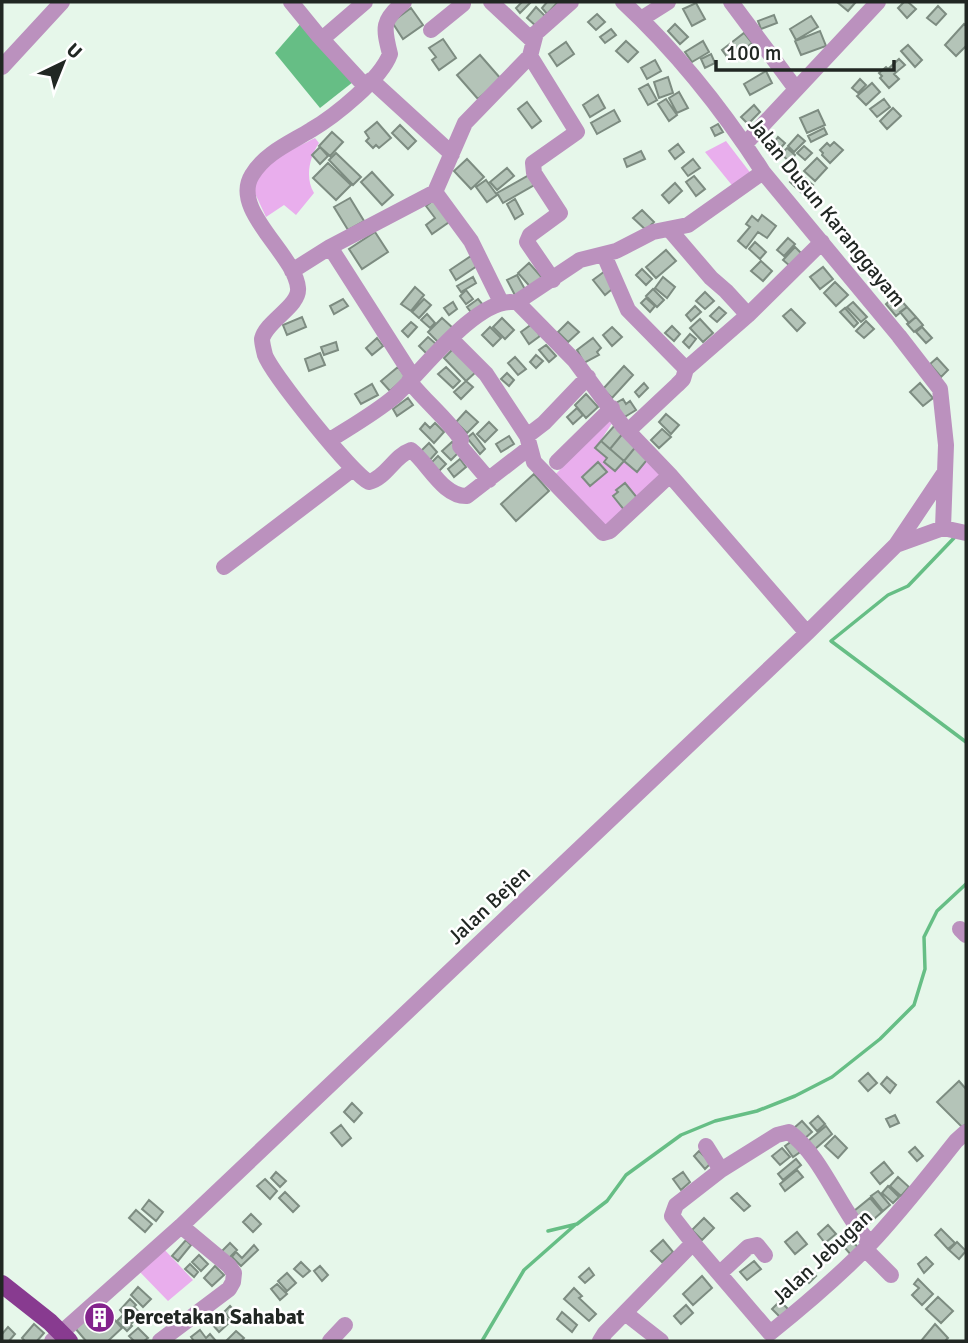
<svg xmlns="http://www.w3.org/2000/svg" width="968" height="1343" font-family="Signika,sans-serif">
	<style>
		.green { fill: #e9aeed }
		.water { fill: #66be85 }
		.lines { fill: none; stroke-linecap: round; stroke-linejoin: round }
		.stream { stroke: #66be85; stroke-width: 3.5 }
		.building { fill: #b4c4b8; stroke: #7d8c81; stroke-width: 2 }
		.minor { stroke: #bb91be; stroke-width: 16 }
		.major { stroke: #883b90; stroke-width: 18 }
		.labels { text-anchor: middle; stroke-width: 5; stroke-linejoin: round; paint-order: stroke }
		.street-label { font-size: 21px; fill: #212723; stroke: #fff }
		.poi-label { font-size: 21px; font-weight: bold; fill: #212723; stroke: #fff; text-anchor: start }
	</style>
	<rect width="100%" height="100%" fill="#e6f7ea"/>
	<path class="green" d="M315,138L319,143C309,158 305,178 314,193L296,215L284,205L266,217L252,187C263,161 292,150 315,138Z
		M726,141L752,175L735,189L705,152Z
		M614,414L616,417L599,443L607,458L604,462L615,471L624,461L651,455L666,475L639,500L625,483L617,489L625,511L605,531L551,479Z
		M162,1247L193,1280L168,1301L137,1269Z"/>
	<path class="water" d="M302,22L353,82L320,108L275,53Z"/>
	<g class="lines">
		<path class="stream" d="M954,538L908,586L888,595L831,641L966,742
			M548,1231L577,1224L607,1201L626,1175L681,1135L715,1121L757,1111L795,1096L832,1077L880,1039L914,1005L925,969L924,937L937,911L966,884
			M482,1341L524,1270L575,1225"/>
	</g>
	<path class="building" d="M522,2H531L520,13L516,8Z
		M547,2H558L547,14L542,8Z
		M837,2H854L855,3L848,11Z
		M904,2H908L916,9L907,18L898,8Z
		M696,3L705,19L692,26L683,9Z
		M938,6L946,14L936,25L927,18Z
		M536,7L545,16L536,26L527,18Z
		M411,8L423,25L403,39L392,22Z
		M597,14L605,22L596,30L588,22Z
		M774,15L777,23L761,29L758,21Z
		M811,16L818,27L796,40L790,29Z
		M675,24L688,37L680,44L668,31Z
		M964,24L966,26V46L956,56L945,45Z
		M611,29L616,35L605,43L600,37Z
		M820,31L826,46L801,55L795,41Z
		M744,33L752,43L730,61L722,50Z
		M443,39L456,58L439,70L432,60L436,57L429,48Z
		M626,41L638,52L628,62L616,51Z
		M703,41L709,52L692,62L685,52Z
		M566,42L574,54L557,66L549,54Z
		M908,45L922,60L915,67L901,51Z
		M711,54L715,63L705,68L701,59Z
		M480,55L501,79L478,99L457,75Z
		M899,59L905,65L894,74L899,79L889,88L880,78L882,76L879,73L886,67L888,69Z
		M655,60L661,71L647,79L641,68Z
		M766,71L772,83L750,95L744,84Z
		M668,77L673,93L659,98L654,82Z
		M860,79L866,85L858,93L852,88Z
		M872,83L880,92L866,105L857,96Z
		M648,84L657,100L648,105L639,89Z
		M679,92L688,108L677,113L669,98Z
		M598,95L605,108L590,117L583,105Z
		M666,99L677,115L669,121L658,104Z
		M884,99L890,107L877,117L870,109Z
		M527,102L541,121L532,128L518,109Z
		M754,105L760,112L748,124L741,117Z
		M893,108L901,116L887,129L880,121Z
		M614,110L620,121L597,134L591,123Z
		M818,110L825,125L807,133L800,118Z
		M377,122L391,138L379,148L376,145L373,148L366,141L369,138L365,132Z
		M718,124L723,132L715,136L711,128Z
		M400,125L416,141L408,149L392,133Z
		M824,128L827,134L811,142L808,136Z
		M332,132L343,142L330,156L319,146Z
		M798,135L805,141L794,152L788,146Z
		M778,137L785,143L776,153L770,148Z
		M834,142L843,150L830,163L822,155L823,153L820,150L827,143L830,146Z
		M678,144L684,152L675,159L669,151Z
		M804,146L812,153L805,160L797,153Z
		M320,147L328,156L320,164L312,155Z
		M787,148L795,155L790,162L781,154Z
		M641,151L645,159L627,167L624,159Z
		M336,153L361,177L353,185L329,160Z
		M817,158L827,168L815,181L804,171Z
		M467,159L484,177L471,189L454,171Z
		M693,159L700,168L688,176L682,168Z
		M328,163L351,185L336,200L313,178Z
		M507,168L514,176L497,190L490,182Z
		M372,172L393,195L382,205L361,182Z
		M799,173L813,185L804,195L790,182Z
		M531,174L536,184L503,203L497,193Z
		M694,176L705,189L696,196L686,182Z
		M486,180L497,195L487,202L476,187Z
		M675,183L682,191L669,203L662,195Z
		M350,198L364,221L348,230L334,207Z
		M436,198L452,220L432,234L426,225L435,218L426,206Z
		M515,199L523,214L515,219L507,204Z
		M642,210L654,222L646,230L633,218Z
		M762,215L776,226L767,238L758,232L746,248L738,241L750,227L746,224L752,216L758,221Z
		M375,232L388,252L362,269L349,249Z
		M788,238L795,244L784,256L777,250Z
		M755,242L766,252L760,259L749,249Z
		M795,247L803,255L791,267L783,260Z
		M666,250L676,261L656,278L646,267Z
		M471,256L477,266L456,280L450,270Z
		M761,261L772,271L763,281L751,271Z
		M529,263L545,281L534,291L518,273Z
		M823,267L833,279L820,289L810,277Z
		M642,269L652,279L646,285L636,275Z
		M605,271L617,285L605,295L593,280Z
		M517,275L527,293L517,299L507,280Z
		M473,277L476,283L461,292L457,286Z
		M663,277L675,287L667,298L655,288Z
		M835,282L848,295L836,306L824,293Z
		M415,287L424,295L411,311L401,304Z
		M653,289L664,300L657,307L646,296Z
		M466,290L473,299L466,304L460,296Z
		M705,292L714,301L705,309L696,301Z
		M896,295L907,307L896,316L886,304Z
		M646,298L655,306L650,312L641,303Z
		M343,299L348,306L334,314L330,306Z
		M424,299L431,305L419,318L412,312Z
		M478,299L484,306L473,315L467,307Z
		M453,302L457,309L449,315L444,308Z
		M853,302L867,317L861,322L847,307Z
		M695,306L701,312L691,321L686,315Z
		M719,307L726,313L717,322L710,316Z
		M907,307L916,317L909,323L900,312Z
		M845,308L858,323L854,327L840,312Z
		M791,309L805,323L797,331L783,316Z
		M427,314L435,323L430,328L421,320Z
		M302,317L306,327L287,335L283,325Z
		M916,317L923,325L914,332L907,324Z
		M442,318L454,329L439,343L428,332Z
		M502,318L514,330L505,339L493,327Z
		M700,319L713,333L703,342L690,328Z
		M866,321L874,329L864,338L856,331Z
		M411,322L417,327L408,337L402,331Z
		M568,322L579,332L568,342L558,332Z
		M532,324L540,336L529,344L521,332Z
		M672,326L680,334L674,341L665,333Z
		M490,327L501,338L493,346L482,335Z
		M612,327L622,337L612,346L603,335Z
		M922,327L932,338L926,343L916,332Z
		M690,334L696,339L689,348L683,342Z
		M428,337L436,344L427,354L419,346Z
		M377,338L383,346L372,355L366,348Z
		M593,338L601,348L597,352L599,355L584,363L577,350Z
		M336,342L338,350L324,355L321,347Z
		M546,345L556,356L549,362L539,350Z
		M454,348L477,371L466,381L444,358Z
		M320,353L325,365L309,371L305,359Z
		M536,355L543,361L536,368L530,362Z
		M515,357L526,369L518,375L508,363Z
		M937,358L948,370L941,377L930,364Z
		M624,366L633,375L612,398L603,389Z
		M398,367L406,377L390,391L381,381Z
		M446,367L460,381L453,388L438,374Z
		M507,373L514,380L509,386L501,379Z
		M466,381L473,387L461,399L454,392Z
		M644,383L648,388L639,397L635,392Z
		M920,383L933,398L923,406L910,392Z
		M372,384L378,395L361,404L355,394Z
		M586,394L598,407L586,418L575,405Z
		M408,398L413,405L397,416L393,409Z
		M623,399L626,404L630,401L636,410L623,418L614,404Z
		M577,408L583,415L573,424L567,417Z
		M466,411L478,422L467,433L456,422Z
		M666,414L679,425L671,434L659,422Z
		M489,422L497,430L485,442L477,434Z
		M425,423L430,428L435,423L444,432L434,443L420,429Z
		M615,425L624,432L610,449L601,441Z
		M662,429L671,437L659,448L651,440Z
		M624,432L638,444L624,461L610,449Z
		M473,433L485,449L480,454L467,438Z
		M509,436L514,444L501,452L496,444Z
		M601,441L624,461L615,471L604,462L607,458L595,448Z
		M452,442L460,451L451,460L442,451Z
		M429,443L437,452L429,461L420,452Z
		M638,444L651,455L637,472L624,461Z
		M438,456L446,464L438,472L430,464Z
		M460,459L466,467L454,477L448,469Z
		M598,462L607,472L590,486L582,477Z
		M534,474L549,491L516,521L501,504Z
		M625,483L639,500L625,511L613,496L618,492L616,490Z
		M868,1073L877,1083L868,1091L859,1081Z
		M887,1077L896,1085L890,1093L881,1084Z
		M959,1081L966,1089V1124L962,1127L937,1102Z
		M352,1103L362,1113L354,1122L344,1112Z
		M895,1115L899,1123L890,1127L886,1119Z
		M818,1116L825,1124L817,1131L810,1123Z
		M802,1121L812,1132L803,1140L794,1128Z
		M341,1125L351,1138L342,1146L331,1133Z
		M826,1126L832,1134L815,1149L808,1141Z
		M835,1136L847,1148L838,1158L825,1146Z
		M795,1139L803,1150L793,1157L785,1146Z
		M915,1147L923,1156L917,1161L909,1152Z
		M782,1148L790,1157L780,1165L772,1156Z
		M699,1151L711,1163L705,1169L694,1156Z
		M796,1159L801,1165L783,1180L778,1174Z
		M884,1162L893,1173L880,1184L871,1173Z
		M797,1170L803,1177L785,1191L780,1184Z
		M276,1172L286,1181L280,1187L271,1178Z
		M683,1172L690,1182L681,1190L673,1179Z
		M898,1177L909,1187L901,1196L890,1186Z
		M265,1179L277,1191L270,1199L257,1186Z
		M888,1186L899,1197L893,1203L882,1193Z
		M878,1191L890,1205L883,1211L871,1196Z
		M285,1192L299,1206L293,1212L279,1198Z
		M737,1193L750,1206L744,1211L731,1198Z
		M870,1198L882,1212L866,1226L854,1211Z
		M149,1200L163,1212L156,1221L142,1209Z
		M136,1210L152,1224L145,1232L129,1218Z
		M251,1214L261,1224L253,1232L243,1222Z
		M704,1218L714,1228L702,1240L692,1230Z
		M828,1225L836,1234L825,1243L818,1234Z
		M941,1229L955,1243L948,1249L935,1235Z
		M797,1232L807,1244L795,1254L785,1242Z
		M847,1234L859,1249L851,1255L839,1241Z
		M186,1240L191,1245L178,1261L172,1256Z
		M663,1240L673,1252L662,1262L651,1251Z
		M957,1242L966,1251L959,1259L949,1250Z
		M230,1243L237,1250L226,1261L219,1254Z
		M254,1245L258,1250L241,1266L232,1257L236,1252L242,1258Z
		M199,1255L208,1264L201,1271L192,1262Z
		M926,1257L933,1264L924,1273L918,1264Z
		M754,1261L761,1269L747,1280L740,1272Z
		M301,1262L310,1271L303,1277L294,1269Z
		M190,1264L198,1272L194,1277L185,1269Z
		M215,1266L224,1275L212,1286L204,1278Z
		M320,1266L328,1275L322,1281L314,1271Z
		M806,1266L816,1276L809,1283L799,1272Z
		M589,1268L594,1275L585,1283L579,1277Z
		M287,1273L296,1283L287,1291L278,1281Z
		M702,1276L712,1288L693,1305L683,1294Z
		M918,1279L933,1294L922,1305L912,1295L919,1288L914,1284Z
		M277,1284L287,1294L280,1300L271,1289Z
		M138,1287L151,1299L143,1307L131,1295Z
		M574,1288L582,1296L579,1298L596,1314L589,1321L564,1299Z
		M938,1297L953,1311L941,1323L926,1309Z
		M130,1299L136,1305L125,1316L120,1310Z
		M780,1301L790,1311L782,1319L772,1309Z
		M101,1305L122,1328L108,1341H86L75,1328Z
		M686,1305L693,1313L681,1324L674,1316Z
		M230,1306L242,1319L236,1325L224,1312Z
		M135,1308L141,1314L131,1324L125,1317Z
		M562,1312L577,1325L572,1332L557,1319Z
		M222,1314L230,1322L219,1332L212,1324Z
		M122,1316L132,1326L127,1331L117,1321Z
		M34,1324L44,1333L37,1341H25L22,1338Z
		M935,1324L948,1338L945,1341H921Z
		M8,1327L15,1334L9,1341H2V1334Z
		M138,1328L148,1338L144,1341H134L129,1336Z
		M200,1330L206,1338L210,1334L216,1341H194L191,1337Z
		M236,1331L244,1338L241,1341H226Z"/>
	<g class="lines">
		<path class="minor" d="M291,2L318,35L365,86
			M404,2C382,20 383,27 390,54C381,79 335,116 311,130C290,143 265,153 252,175C230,210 295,254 298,288C300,306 266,321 262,339C262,343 264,351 265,355C272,374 352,474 369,482C386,478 394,456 411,450C428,463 443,497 467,496L529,448
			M491,2L533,41
			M623,2C677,52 723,110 763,172L899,336L940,389L946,445L943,528
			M731,2L796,89
			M641,19L668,2
			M431,30L463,4
			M322,39L365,2
			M2,67L62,2
			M371,80L452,154
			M745,144L878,2
			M763,172L688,225L653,232L616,251L580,260L517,302L575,361L623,426L670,475L807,633
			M669,229L711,278L726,291L748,315
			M330,247L413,377
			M604,255L628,310L686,369
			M292,271L330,247L435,192
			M553,280L527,242L530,235L560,213L534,173L533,163L577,132L530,56L536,33L571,2
			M501,302L471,241L435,192L465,123L530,56
			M451,339L486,374L527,436L544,423L588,377
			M409,381C427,403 445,417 461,439L460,446L489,480
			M628,431L677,385L683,379L686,369L748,315L822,242
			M527,436L534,462L603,533L610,531L670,475
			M330,440C352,426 375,413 394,397C422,372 473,302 511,302
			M557,462L612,408
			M896,545L945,472
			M224,567L353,469
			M960,929L966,935
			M721,1170L777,1135L789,1132C823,1157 840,1211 870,1243
			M693,1243L672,1216L676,1205L721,1170L706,1146
			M865,1249L891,1275
			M720,1273L748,1247L757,1245L765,1255
			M625,1313L661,1341
			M52,1341L181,1226L807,633L896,545L943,528L966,533
			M160,1341L229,1289L233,1282L234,1273L229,1266L181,1226
			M330,1341L345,1325
			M600,1341L605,1333L693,1243L770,1333C805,1305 839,1276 870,1244C901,1211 928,1176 956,1141L966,1132"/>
		<path class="major" d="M2,1284L50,1322L69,1341"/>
	</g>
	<defs>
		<symbol id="building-disc" viewBox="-11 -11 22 22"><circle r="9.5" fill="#84238d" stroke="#fff"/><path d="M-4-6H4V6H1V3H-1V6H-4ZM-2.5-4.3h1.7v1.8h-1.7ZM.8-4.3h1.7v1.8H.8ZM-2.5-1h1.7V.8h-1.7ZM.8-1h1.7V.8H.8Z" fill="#fff"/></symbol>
	</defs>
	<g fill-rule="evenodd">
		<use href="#building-disc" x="82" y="1300" width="35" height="35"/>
	</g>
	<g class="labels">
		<g class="street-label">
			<text transform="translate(827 212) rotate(51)" y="7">Jalan Dusun Karanggayam</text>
			<text transform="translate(489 905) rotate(-43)" y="7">Jalan Bejen</text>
			<text transform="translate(822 1257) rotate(-43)" y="7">Jalan Jebugan</text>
		</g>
		<g class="poi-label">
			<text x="123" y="1324">Percetakan Sahabat</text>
		</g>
	</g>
	<rect width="968" height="1343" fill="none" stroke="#212723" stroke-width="7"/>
	<g transform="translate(63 63) rotate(43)" stroke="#ffffff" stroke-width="5" paint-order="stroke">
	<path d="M0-5L12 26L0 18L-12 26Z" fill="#212723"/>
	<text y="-10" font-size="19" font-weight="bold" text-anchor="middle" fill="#212723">U</text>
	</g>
	<path d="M716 60v10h178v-10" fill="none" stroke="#212723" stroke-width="3.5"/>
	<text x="726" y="60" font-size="21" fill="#212723" stroke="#ffffff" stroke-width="5" paint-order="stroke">100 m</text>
</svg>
